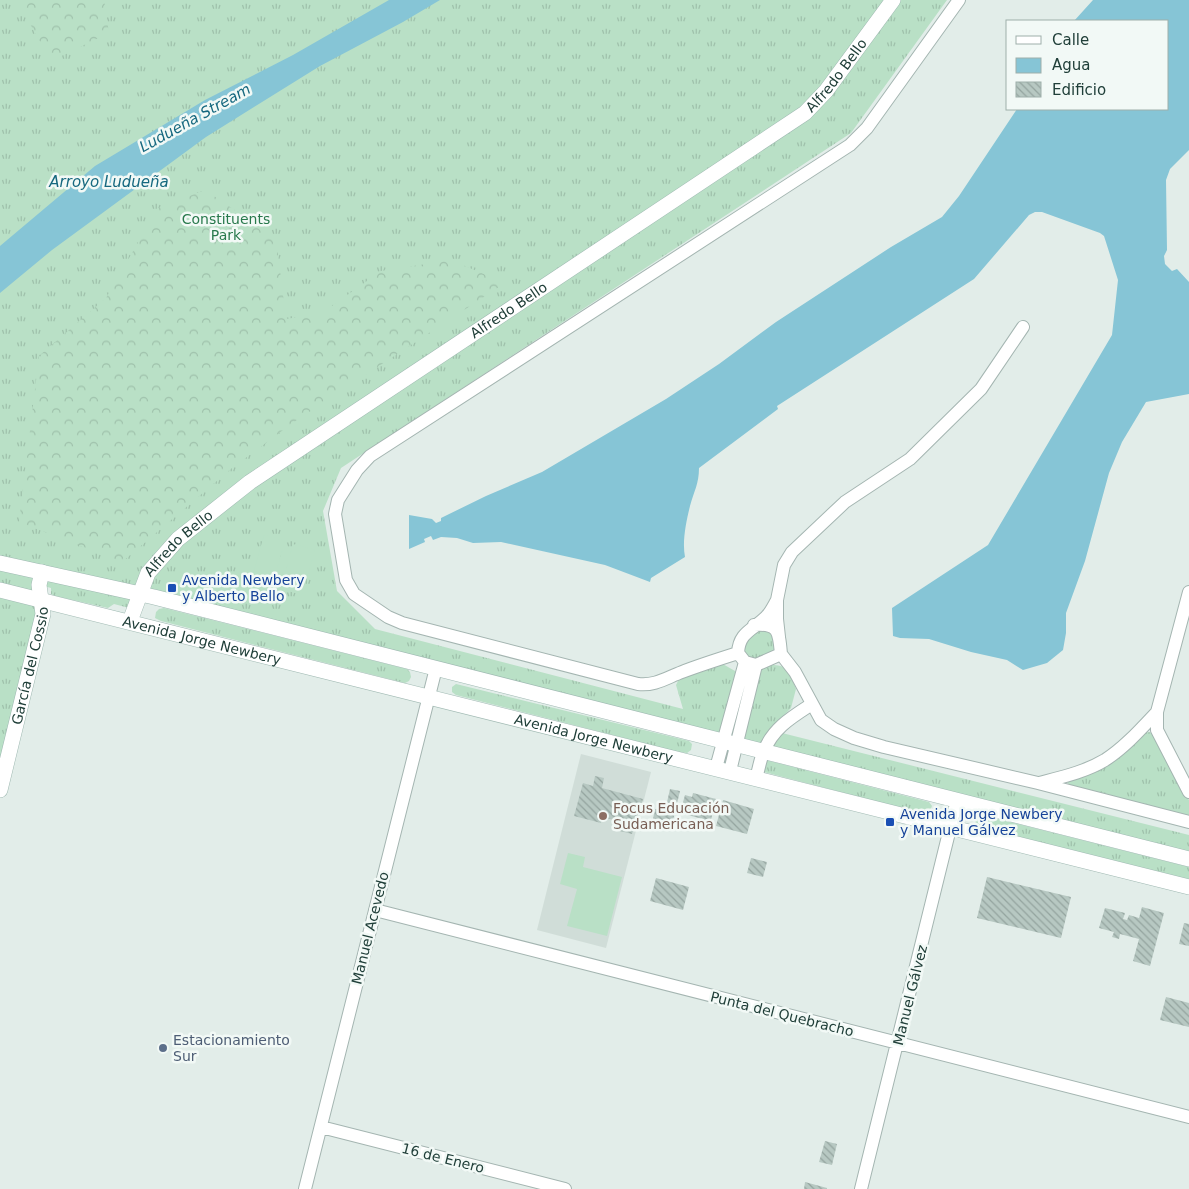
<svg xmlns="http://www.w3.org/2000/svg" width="1189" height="1189" font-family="'DejaVu Sans',sans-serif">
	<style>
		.built { fill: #d0ddd8 }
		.grass { fill: url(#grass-tufts) }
		.forest { fill: url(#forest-crowns) }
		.garden { fill: #b9e0c6 }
		.water { fill: #86c5d6 }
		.building { fill: url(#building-back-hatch) }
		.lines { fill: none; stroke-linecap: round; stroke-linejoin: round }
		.street-casing { stroke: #a4b5b1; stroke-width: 14 }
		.secondary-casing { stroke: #9fb9b2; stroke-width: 16 }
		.street { stroke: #fff; stroke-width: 12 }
		.secondary { stroke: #fff; stroke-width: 15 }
		.transit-dot { fill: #1a4fb4; stroke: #f2f9f6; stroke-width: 2 }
		.education-dot { fill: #8d6e63; stroke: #f2f9f6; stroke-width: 2 }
		.service-dot { fill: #5c6f8a; stroke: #f2f9f6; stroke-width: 2 }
		.labels { text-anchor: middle; stroke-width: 5; stroke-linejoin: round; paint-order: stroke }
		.street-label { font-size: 14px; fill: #203f39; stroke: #f2f9f6 }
		.park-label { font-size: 14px; fill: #28794c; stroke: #f2f9f6 }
		.transit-label { font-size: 14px; fill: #164399; stroke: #f2f9f6; text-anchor: start }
		.education-label { font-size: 14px; fill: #785e54; stroke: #f2f9f6; text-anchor: start }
		.service-label { font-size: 14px; fill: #4e5e75; stroke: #f2f9f6; text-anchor: start }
		.water-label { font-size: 15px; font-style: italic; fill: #16687f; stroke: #f2f9f6 }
	</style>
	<defs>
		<pattern id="grass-tufts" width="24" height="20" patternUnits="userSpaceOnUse" patternTransform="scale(1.25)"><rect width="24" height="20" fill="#b9e0c6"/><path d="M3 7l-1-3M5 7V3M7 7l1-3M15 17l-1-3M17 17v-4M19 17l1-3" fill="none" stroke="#9fc1ab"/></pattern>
		<pattern id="forest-crowns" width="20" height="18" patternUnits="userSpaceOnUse" patternTransform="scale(1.25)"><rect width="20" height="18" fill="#b9e0c6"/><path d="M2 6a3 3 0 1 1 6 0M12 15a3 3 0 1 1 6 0" fill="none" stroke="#9fc1ab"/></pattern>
		<pattern id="building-back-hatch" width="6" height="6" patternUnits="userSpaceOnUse" patternTransform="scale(1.25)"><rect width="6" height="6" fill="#b7c8c2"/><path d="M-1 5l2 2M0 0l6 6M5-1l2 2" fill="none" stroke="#94a49f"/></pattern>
	</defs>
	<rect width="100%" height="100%" fill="#e2ede9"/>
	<path class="built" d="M581,754L651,772L606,948L537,930Z"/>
	<path class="grass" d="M0,0H947L851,133L341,468L323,511L337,591L375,629L683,709L676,685L679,679L721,663L735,671L737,674L728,708L750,714L754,684L762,667C784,661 789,669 796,689L791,708L770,730L1189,835V859L140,593L133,609L114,604L108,608L55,596L51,594V588L40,585L43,614L0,790Z
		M164,608L407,669L410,672L411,677L409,681L405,683L161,621L155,618L156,612L159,609Z
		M767,624L781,654L756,665L738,645Z
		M456,684L689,741L692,744L691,750L687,753L679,752L456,695L452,692V687Z
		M1149,732L1152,733L1181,788L1189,800V818L1071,789L1067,781L1143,733Z
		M762,759L929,802L932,806L930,811L925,814L760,771Z
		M982,815L1189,867V881L986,829L976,824L975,820L977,817Z"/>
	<path class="forest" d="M24,0H104L109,33L51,61L25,15Z
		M205,190L276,238L286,319L322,313L381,271L451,260L505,283L294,422L232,468L122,562L19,522L39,356L106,298L158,208Z"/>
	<path class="garden" d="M264,535L285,541L272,586L251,581Z
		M293,544L315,550L302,595L281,589Z
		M568,853L585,857L583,867L622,877L607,936L567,926L577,889L560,884Z"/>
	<path class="water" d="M389,0H440L403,22L320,66L206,137L52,250L0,293V246L95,166L205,100L293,55Z
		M1093,0H1189V150L1170,169L1166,180L1167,250L1164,256L1165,264L1172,271L1177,269L1189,282V394L1146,402L1122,442L1109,473L1085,561L1066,613V633L1063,650L1047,663L1023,670L1007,660L971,652L929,639L900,638L893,636L892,608L988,545L1112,335L1118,280L1104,236L1100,233L1042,212H1035L1029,215L974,279L777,406L778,409L699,468C699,484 694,491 690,506C686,522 682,542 685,557L651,578L650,582L605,565L501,542L473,543L457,538L441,537L433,540L431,536L424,539L425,542L409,549V515L432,519L436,523L441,521V518L486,496L542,472L666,399L719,364L776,322L891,247L942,217L959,196L1017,109H1168V21H1074Z"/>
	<path class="building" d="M595,776L604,778L602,788L643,799L632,834L612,829L614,820L602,817L601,823L574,816L583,783L593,786Z
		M670,789L680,791L671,829L652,824L655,809L665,811Z
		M693,793L716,799L709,828L702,826L703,819L680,813L685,795L692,797Z
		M723,800L754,809L747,834L716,826Z
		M751,858L767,862L763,877L747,873Z
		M987,877L1071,897L1061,938L977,918Z
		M656,878L689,887L683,910L650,901Z
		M1142,907L1164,913L1150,966L1133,961L1139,939L1120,934L1119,939L1112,937L1114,932L1099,928L1105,908L1125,913L1123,919L1127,920L1129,915L1139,918Z
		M1184,923L1189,924V946L1179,944Z
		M1166,997L1189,1003V1027L1160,1020Z
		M825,1141L837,1144L832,1165L819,1162Z
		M805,1182L827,1188V1189H804Z"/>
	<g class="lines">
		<defs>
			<path id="street" d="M1189,592L1157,712V730L1189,792
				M777,600L784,565L792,552L845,502L910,459L981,389L1023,327
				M754,625C779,623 779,632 781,654L756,665L745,662L738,653C739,632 753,630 766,617C771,612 774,605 777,600V619L779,637
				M738,653C719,659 700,665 682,672C666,678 655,686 638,684L402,623L388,617L354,594L346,580L335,514L338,500L357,470L370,456L850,145L867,128L959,0
				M781,654L795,672L821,720L834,729L854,738L884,747L1038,783L1189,822
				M716,768L745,662
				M730,771L756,665
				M756,778C759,769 760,759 764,751C773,728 792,717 812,704
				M1039,783C1062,777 1085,772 1105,760C1124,748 1141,729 1157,712
				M375,910L1189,1117
				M321,1127L565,1189
				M305,1189L436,668
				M861,1189L957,800"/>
			<g id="secondary">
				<path d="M0,563L154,597L1189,859"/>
				<path id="s1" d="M0,590L1189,887"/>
				<path id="s2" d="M130,621L148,573L178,539L250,482L805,113L826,91L893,0"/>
				<path id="s3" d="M0,790L43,614L39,585L42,572"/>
			</g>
		</defs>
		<use href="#street" class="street-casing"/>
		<use href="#secondary" class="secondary-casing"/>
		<use href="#street" class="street"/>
		<use href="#secondary" class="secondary"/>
	</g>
	<g class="transit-dot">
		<rect x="167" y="583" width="10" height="10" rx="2.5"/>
		<rect x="885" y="817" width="10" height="10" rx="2.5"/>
	</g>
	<circle class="education-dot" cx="603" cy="816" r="5"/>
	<circle class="service-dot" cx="163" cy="1048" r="5"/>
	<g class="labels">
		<g class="street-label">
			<text dy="5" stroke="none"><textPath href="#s2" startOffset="904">Alfredo Bello</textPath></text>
			<text dy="5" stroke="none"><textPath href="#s2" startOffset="499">Alfredo Bello</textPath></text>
			<text dy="5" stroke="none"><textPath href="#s2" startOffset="94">Alfredo Bello</textPath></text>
			<text dy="5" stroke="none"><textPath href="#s1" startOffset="208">Avenida Jorge Newbery</textPath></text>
			<text dy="5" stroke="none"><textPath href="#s3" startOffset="128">García del Cossio</textPath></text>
			<text dy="5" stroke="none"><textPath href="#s1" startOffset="612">Avenida Jorge Newbery</textPath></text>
			<text transform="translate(370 928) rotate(-76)" y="5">Manuel Acevedo</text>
			<text transform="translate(910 995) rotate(-76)" y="5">Manuel Gálvez</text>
			<text transform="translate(782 1014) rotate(14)" y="5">Punta del Quebracho</text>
			<text transform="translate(443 1158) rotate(14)" y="5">16 de Enero</text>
		</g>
		<g class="park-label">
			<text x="226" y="224">Constituents<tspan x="226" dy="16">Park</tspan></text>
		</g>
		<g class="transit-label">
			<text x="182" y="585">Avenida Newbery<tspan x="182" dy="16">y Alberto Bello</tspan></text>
			<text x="900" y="819">Avenida Jorge Newbery<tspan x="900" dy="16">y Manuel Gálvez</tspan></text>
		</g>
		<g class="education-label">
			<text x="613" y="813">Focus Educación<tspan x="613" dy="16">Sudamericana</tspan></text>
		</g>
		<g class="service-label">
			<text x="173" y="1045">Estacionamiento<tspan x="173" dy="16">Sur</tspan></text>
		</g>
		<g class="water-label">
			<text transform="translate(195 118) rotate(-29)" y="5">Ludueña Stream</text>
			<text x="109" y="187">Arroyo Ludueña</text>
		</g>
	</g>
	<rect x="1006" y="20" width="162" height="90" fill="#f2f9f6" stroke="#9eafaa"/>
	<rect x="1016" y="36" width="25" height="8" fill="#ffffff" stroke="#9eafaa"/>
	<text x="1052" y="45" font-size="15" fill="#203f39">Calle</text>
	<rect x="1016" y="58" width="25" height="15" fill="#86c5d6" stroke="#9eafaa"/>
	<text x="1052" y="70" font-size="15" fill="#203f39">Agua</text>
	<rect x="1016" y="82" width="25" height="15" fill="url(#building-back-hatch)" stroke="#9eafaa"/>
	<text x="1052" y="95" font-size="15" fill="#203f39">Edificio</text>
</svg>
